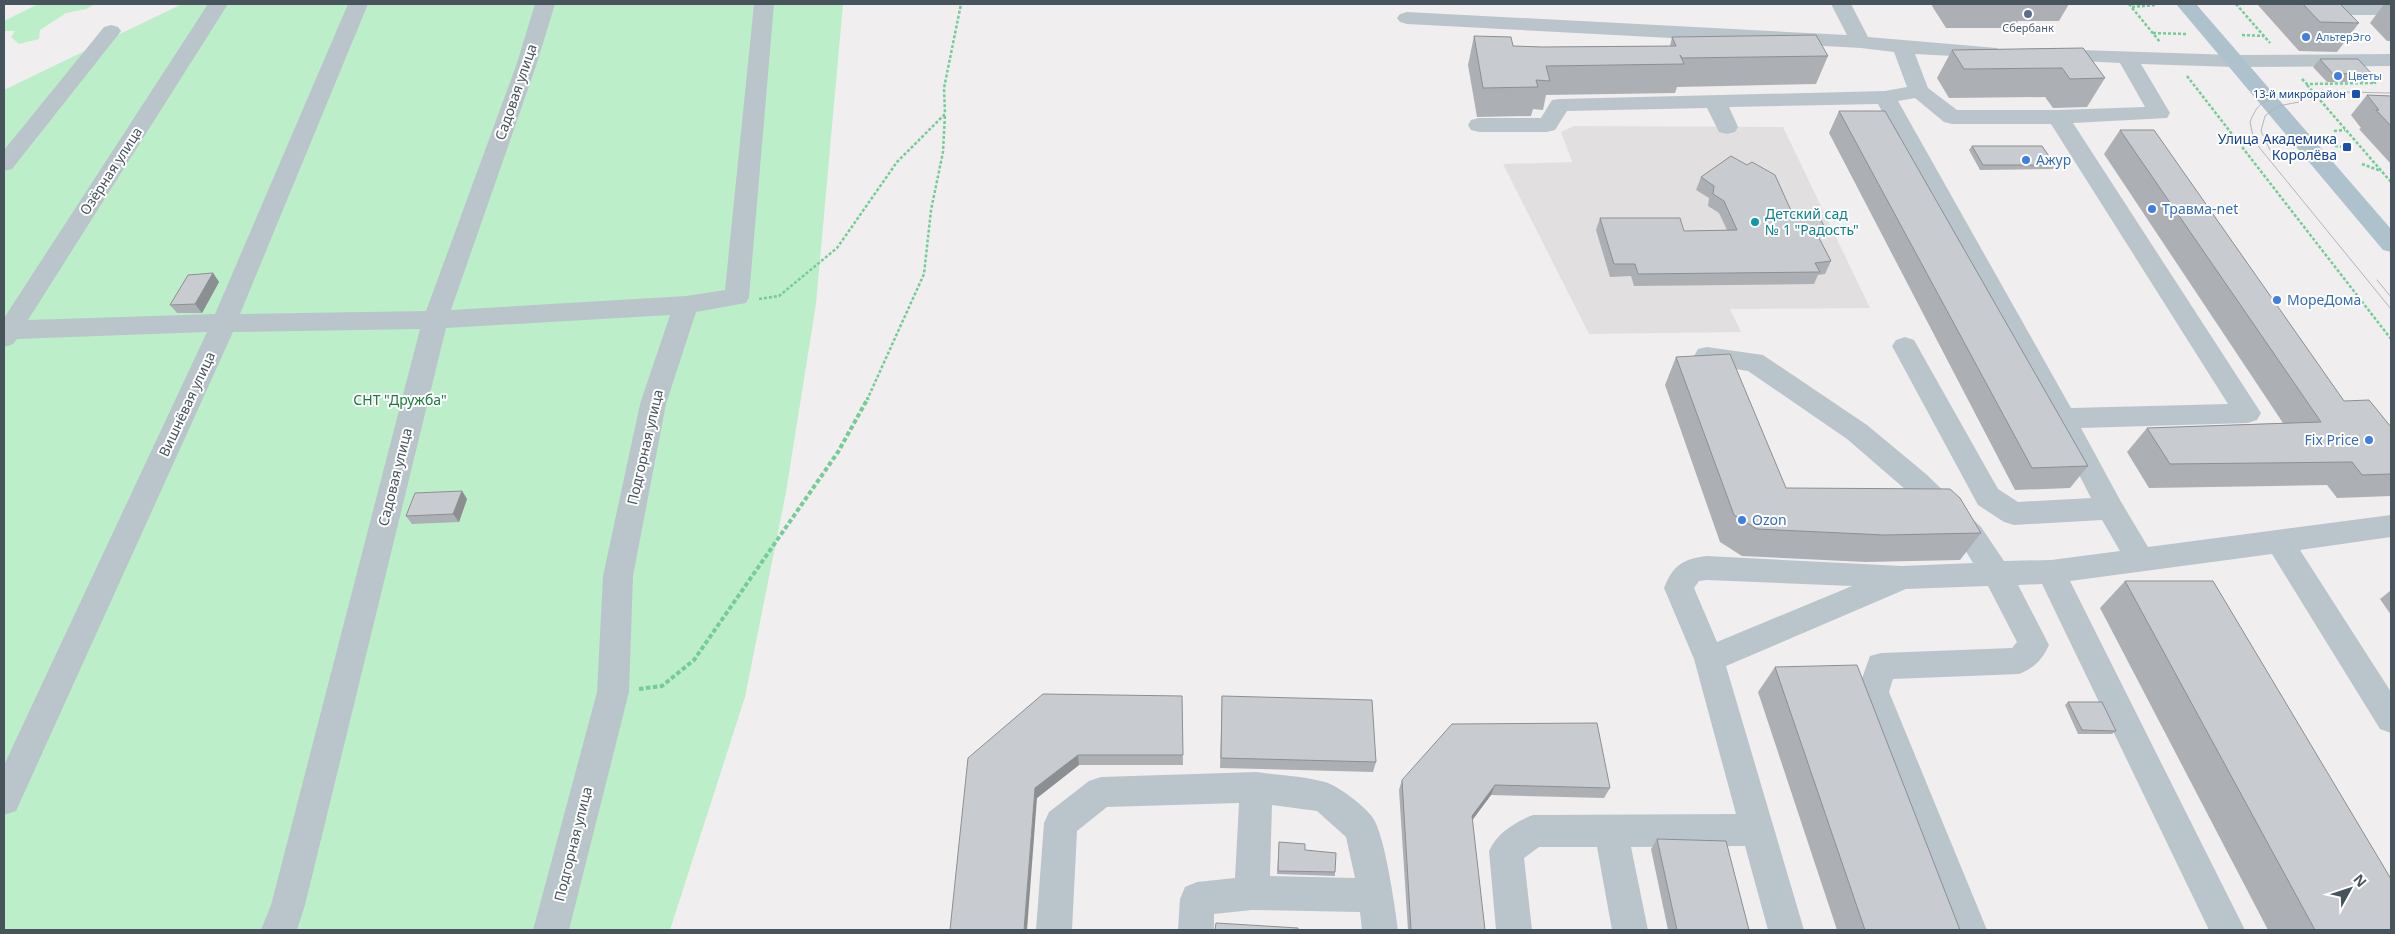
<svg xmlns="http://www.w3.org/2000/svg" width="2395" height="934" font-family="'Noto Sans',sans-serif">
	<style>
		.education { fill: #e2dfe1 }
		.green { fill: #bdeeca }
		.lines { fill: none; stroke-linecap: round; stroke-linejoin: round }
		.path-far1 { stroke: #75cc96; stroke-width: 2.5; stroke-dasharray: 3 2; stroke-linecap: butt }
		.path { stroke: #75cc96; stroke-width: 4; stroke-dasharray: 4.5 2.5; stroke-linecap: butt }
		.minor { fill: #bac5cb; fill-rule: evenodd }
		.major { fill: #aec2cd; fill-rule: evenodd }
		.tram { stroke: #b0b5b9; stroke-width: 1 }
		.wall { fill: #acafb4 }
		.shaded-wall { fill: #8c8f92 }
		.building { fill: #c8ccd1; stroke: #8c8f92 }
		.service-dot { fill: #5c6f8a; stroke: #fff; stroke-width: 2 }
		.shop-dot { fill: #3f7fe0; stroke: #fff; stroke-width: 2 }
		.transit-dot { fill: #1a4fb4; stroke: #fff; stroke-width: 2 }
		.culture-dot { fill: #0f9aa8; stroke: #fff; stroke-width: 2 }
		.labels { text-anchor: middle; stroke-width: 4; stroke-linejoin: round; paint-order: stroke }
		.far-service-label { font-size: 11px; fill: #4e5e75; stroke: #fff }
		.far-shop-label { font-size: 11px; fill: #366cbe; stroke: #fff; text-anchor: start }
		.far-transit-label { font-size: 11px; fill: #164399; stroke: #fff; text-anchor: end }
		.street-label { font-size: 14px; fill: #47545c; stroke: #fff }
		.transit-label { font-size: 14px; fill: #164399; stroke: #fff; text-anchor: end }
		.shop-label { font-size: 14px; fill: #366cbe; stroke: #fff; text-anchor: start }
		.culture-label { font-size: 14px; fill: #0d838f; stroke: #fff; text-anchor: start }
		.park-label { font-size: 14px; fill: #187c3d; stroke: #fff }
	</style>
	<rect width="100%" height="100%" fill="#f1eeef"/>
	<path class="education" d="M1574,126L1783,127L1870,308L1730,309L1741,332L1589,334L1503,164L1572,162L1561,132Z"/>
	<path class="green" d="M38,4H95L86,9L66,13L40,30L39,39L19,44L11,37L15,31H4V21Z
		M182,4H843L816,304L786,492L745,697L670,930H4V90Z"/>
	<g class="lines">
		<path class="path-far1" d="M2129,4L2160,42
			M2236,4L2270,43
			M2132,7L2155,5
			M2153,33L2186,34
			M2242,35L2264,36
			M2187,76L2391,339
			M2302,79L2307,84L2375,83L2370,78
			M2307,85L2391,182
			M2334,131L2345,130
			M2335,146L2347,147
			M2362,164L2381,171
			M759,299L779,296L837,248L897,162L945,114L944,88L961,4
			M867,400L924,274L931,210L943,152L945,114"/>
		<path class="path" d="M639,689L662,686L694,660L838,452L868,398"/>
		<path class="minor" d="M208,4H228L28,320L215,314L348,4H368L240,314L426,311L516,66L535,4H555L536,66L451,310L686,296L725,290L754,4H774L749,297L746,303L696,312L666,404L633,576L629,692L569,930H533L597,692L603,576L640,404L670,315L446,328L305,905L297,930H261L271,905L420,329L233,332L16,811L4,815V765L207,332L17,339L13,344L4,347V318Z
			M1831,4H1851L1868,37L1997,48L2000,52L1997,56L1990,58L1915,54L1928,88L1957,110H2058L2145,107L2120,63L2043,59L2040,55L2043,51L2050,49L2234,55L2391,54V66L2234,67L2141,64L2170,113L2167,118L2073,123L2261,413L2257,420L2248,423L2081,428L2120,500L2148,547L2391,515V537L2300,550L2391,692V733L2380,729L2272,554L2070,581L2245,930H2209L2042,584L2018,585L2049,645C2043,659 2033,669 2019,674L1893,679L1889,692L1987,930H1951L1857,692L1870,656L1881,653L2012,648L2017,642L1988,586L1906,589L1726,666L1804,930H1768L1745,846L1631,847L1648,930H1612L1597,847H1539L1524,858L1532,930H1496L1489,851C1497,833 1515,822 1533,815L1736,814L1694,659L1664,588C1673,565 1683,559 1707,556L1902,566L1973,563L1961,543L1906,490L1847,439L1748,371L1698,363L1694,356L1698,349L1707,347L1763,355L1867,425L1926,474L1981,527L2004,561L2051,560L2120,551L2102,520L2014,525L2004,522L1978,505L1892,346L1896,340L1905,337L1914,340L1998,489L2018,502L2091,498L2050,418L1878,104L1729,107L1738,127L1735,132L1727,134L1719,132L1707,108L1567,111L1555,130L1547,132H1479L1471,130L1468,125L1471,120L1479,118H1541L1552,100L1560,99L1885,91L1907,87L1894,52L1861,48L1407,24L1400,22L1397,18L1400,14L1407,12L1847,35ZM1915,98L1944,122L1952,124H2051L2228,404L2071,408L1898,101ZM1707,580L1852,586L1717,642L1694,588L1699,581Z
			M2311,4H2391V15H2314L2307,13L2304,9Z
			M111,25L118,27L121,31L118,35L12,169L4,171V150L104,27Z
			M1256,772C1278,775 1303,776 1325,782C1337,785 1366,807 1373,818C1385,836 1395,907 1398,930H1362L1360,912L1252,910L1214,914V930H1178L1180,899L1185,887L1197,882L1235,878L1239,803L1107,807L1077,831L1072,930H1036L1044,823L1049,812L1089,781L1101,777ZM1272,805L1317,811L1346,837L1355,878L1270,876Z"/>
		<path class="major" d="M2176,4H2196L2391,229V252L2383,250Z"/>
		<path class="tram" d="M2391,93C2361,93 2286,87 2263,103C2256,107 2253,115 2250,122L2254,141L2391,309
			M2270,150L2261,131L2265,116L2278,106L2299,102
			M2377,280L2391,297"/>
	</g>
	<path class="wall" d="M1933,4H2069L2059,21H2018L2014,28H1946L1932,6Z
		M2257,4H2340L2359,23L2337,52L2299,51Z
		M2384,4H2391V41H2387L2370,23Z
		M1474,36L1513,46L1542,47L1670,46L1672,37L1828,56L1816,84L1677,87L1675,93L1546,95L1543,110L1533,109L1531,116L1477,117L1468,65Z
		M2083,48L2105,78L2087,107L2053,108L2045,97L1949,98L1937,78L1952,50Z
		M2320,59L2371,73L2364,82H2327L2313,67Z
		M2367,95L2391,96V164L2359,129L2361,128L2351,115Z
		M1839,111L2088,466L2070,488L2015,490L1829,133Z
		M2120,130L2344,401L2391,427V496L2337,498L2327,485L2149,488L2127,452L2147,428L2283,423L2104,154Z
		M1972,146L2055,165L2053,169L1980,170L1969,150Z
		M1701,177L1793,215L1819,238L1831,261L1825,274L1818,275L1814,284L1634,286L1631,276L1610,277L1596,230L1600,218L1684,231L1727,230L1719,213L1708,206L1709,198L1696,190Z
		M213,273L219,282L202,313H177L170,305Z
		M1676,357L1786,488L1981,533L1960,560L1865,562L1742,556L1720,542L1665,385Z
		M462,491L467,499L459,522L412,524L406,516Z
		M2125,581L2391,930H2268L2100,608Z
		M2390,591H2391V615L2380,599Z
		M1775,667L1960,930H1837L1758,692Z
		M1182,696L1183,765H1079L1037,798L968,758Z
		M1222,696L1376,762L1373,772L1220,768Z
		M2068,702L2116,731L2112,734H2078L2065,705Z
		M1402,780L1610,788L1604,798L1491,795L1472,820L1485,930H1408L1399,790Z
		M1657,839L1749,930H1668L1651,849Z
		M1279,842L1305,850L1335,872V876L1277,874Z"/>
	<path class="shaded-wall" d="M213,273L219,282L202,313L195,304Z
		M462,491L467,499L459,522L453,514Z
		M1078,755L1079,765L1037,798L1027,930H1024L1035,788Z
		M1495,785L1491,795L1468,826L1472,816Z"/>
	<path class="building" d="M2303,4H2340L2359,23L2320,22Z
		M1816,35L1828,56L1682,58L1680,55L1684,64L1546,66L1550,81L1536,80L1538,87L1483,88L1474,36L1511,37L1513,46L1542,47L1676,46L1672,37Z
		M2083,48L2105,78L2070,79L2062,68L1964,69L1952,50Z
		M2320,59H2358L2371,73L2333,74Z
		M2367,95L2391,96V126L2376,110H2379Z
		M1839,111H1885L2088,466L2032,468Z
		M2120,130H2154L2344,401L2369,400L2391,427V474L2362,475L2352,462L2170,464L2147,428L2321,422Z
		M1972,146H2042L2055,165H1983Z
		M1731,156L1747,165L1752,162L1775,175L1793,215H1813L1821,220L1824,226L1819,238L1831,261L1815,263L1820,272L1638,274L1635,264H1614L1600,218H1680L1684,231L1737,230L1724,201L1713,194L1714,186L1701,177Z
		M213,273L195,304L170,305L188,275Z
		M1730,354L1786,488L1950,489L1960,498L1981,533L1884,535L1757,529L1734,515L1676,357Z
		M462,491L453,514L406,516L415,493Z
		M2125,581H2213L2391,879V930H2315Z
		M1857,665L1960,930H1865L1775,667Z
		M1043,694L1182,696L1183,755H1078L1035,788L1024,930H950L968,758Z
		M1222,696L1372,700L1376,762L1221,758Z
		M2068,702H2102L2116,731L2082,730Z
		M1597,723L1610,788L1495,785L1472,816L1485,930H1411L1402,780L1452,724Z
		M1657,839L1726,841L1749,930H1677Z
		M1279,842L1305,844V850L1336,853L1335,872L1278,871Z
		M1216,923L1298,928V930H1215Z"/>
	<circle class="service-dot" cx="2028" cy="14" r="5"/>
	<g class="shop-dot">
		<circle cx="2306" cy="37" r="5"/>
		<circle cx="2338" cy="76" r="5"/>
		<circle cx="2026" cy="160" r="5"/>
		<circle cx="2152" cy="209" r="5"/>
		<circle cx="2277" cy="300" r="5"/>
		<circle cx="2369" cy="440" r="5"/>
		<circle cx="1742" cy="520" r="5"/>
	</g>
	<g class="transit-dot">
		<rect x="2351" y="89" width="10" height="10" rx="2.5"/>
		<rect x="2342" y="142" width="10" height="10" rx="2.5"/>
	</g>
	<circle class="culture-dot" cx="1755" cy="222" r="5"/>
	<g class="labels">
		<g class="far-service-label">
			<text x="2028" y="32">Сбербанк</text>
		</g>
		<g class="far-shop-label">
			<text x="2316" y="41">АльтерЭго</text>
			<text x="2348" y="80">Цветы</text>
		</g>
		<g class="far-transit-label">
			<text x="2346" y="98">13-й микрорайон</text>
		</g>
		<g class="street-label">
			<text transform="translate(516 92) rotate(-71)" y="5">Садовая улица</text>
			<text transform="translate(111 171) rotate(-57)" y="5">Озёрная улица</text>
			<text transform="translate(187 404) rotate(-65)" y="5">Вишнёвая улица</text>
			<text transform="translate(645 447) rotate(-77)" y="5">Подгорная улица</text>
			<text transform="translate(395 477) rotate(-76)" y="5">Садовая улица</text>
			<text transform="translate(573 844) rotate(-76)" y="5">Подгорная улица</text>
		</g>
		<g class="transit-label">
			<text x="2337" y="144">Улица Академика<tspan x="2337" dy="16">Королёва</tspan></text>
		</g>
		<g class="shop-label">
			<text x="2036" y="165">Ажур</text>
			<text x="2162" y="214">Травма-net</text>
			<text x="2287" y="305">МореДома</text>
			<text x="2359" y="445" text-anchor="end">Fix Price</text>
			<text x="1752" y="525">Ozon</text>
		</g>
		<g class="culture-label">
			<text x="1765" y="219">Детский сад<tspan x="1765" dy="16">№ 1 "Радость"</tspan></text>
		</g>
		<g class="park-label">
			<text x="400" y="405">СНТ "Дружба"</text>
		</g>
	</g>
	<rect width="2395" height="934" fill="none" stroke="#47545c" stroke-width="10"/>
	<g transform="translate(2350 889) rotate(50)" stroke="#ffffff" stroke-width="4" paint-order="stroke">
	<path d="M0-4L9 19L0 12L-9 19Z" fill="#47545c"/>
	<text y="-8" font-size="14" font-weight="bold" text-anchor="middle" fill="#47545c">N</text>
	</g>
</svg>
